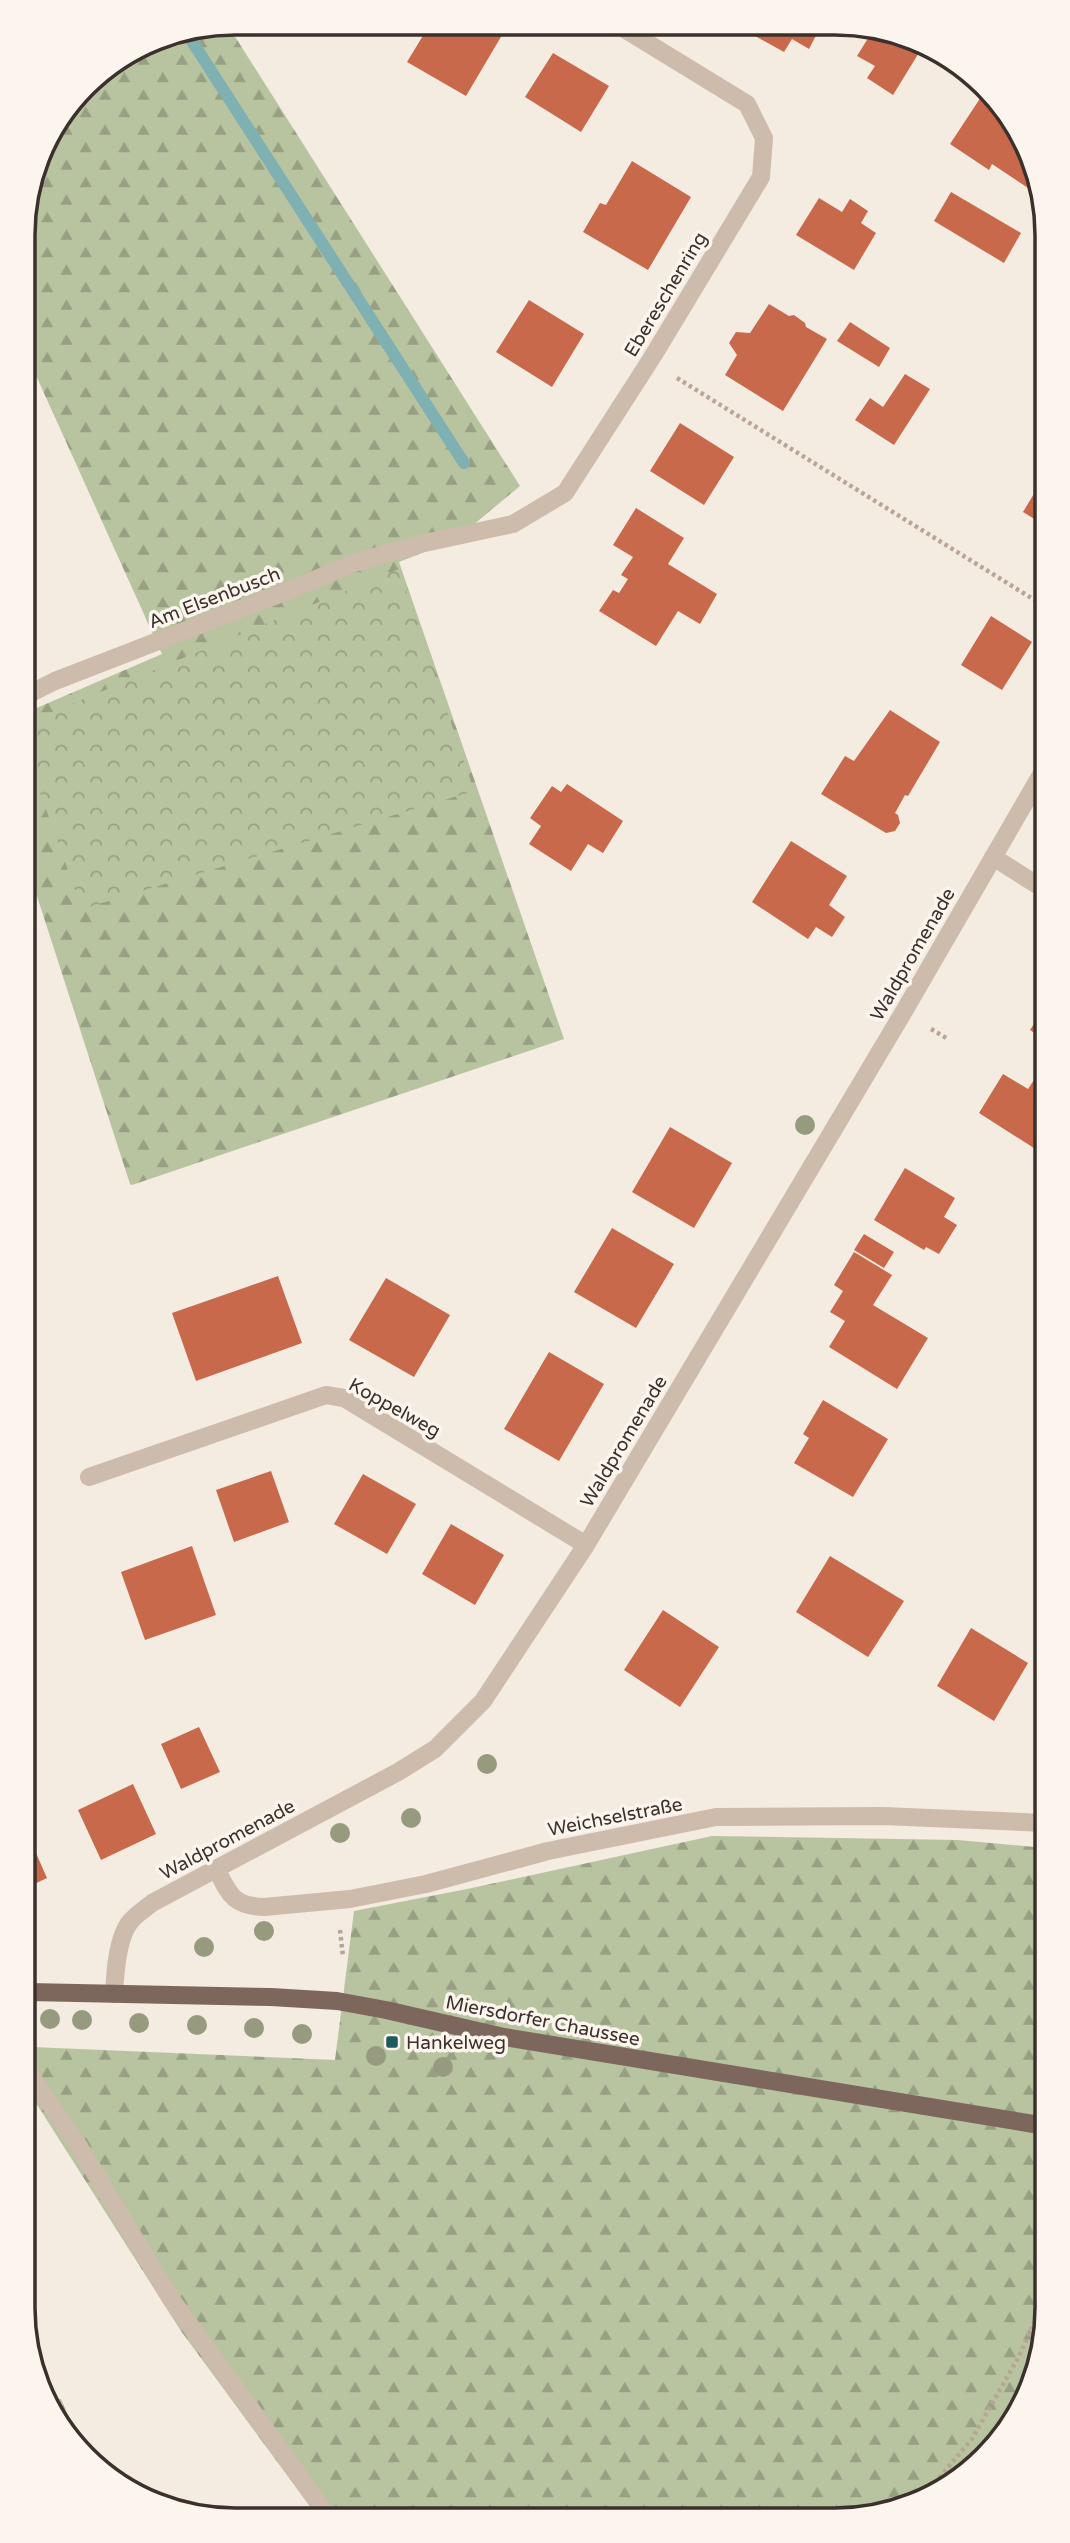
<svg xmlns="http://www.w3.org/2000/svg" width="1070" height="2543" font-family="'Varela Round',sans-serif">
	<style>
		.forest { fill: url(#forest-firs) }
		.park { fill: url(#park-crowns) }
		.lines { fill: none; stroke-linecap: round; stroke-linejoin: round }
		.stream { stroke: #7fb0b2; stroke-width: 12 }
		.building { fill: #c8694b }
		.path { stroke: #b9a596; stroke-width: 4.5; stroke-dasharray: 3.5 3.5; stroke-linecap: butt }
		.minor { stroke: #cdbbac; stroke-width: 18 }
		.major { stroke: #7d675c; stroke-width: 18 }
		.tree { fill: #969b7f }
		.poi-dot { fill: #1f5a5e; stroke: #fbf5ee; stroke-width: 2.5 }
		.labels { text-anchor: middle; stroke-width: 7; stroke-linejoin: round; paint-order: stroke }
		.street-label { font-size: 19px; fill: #3b302b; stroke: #fbf5ee }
		.poi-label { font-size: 19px; fill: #3b302b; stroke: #fbf5ee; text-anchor: start }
		.rim { fill: none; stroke: #3b302b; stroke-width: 3.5 }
	</style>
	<defs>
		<pattern id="forest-firs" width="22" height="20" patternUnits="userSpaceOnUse" patternTransform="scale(1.75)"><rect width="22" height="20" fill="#b8c4a0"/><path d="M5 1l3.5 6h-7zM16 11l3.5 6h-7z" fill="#97a083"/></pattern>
		<pattern id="park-crowns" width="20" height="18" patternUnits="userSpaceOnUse" patternTransform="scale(1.75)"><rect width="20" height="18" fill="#b8c4a0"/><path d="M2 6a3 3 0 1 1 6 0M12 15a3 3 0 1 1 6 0" fill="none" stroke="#97a083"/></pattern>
	</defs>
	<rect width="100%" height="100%" fill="#f4ebe1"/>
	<path class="forest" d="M227,24L520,486L455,540L399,562L564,1039L132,1185L130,1184L25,859V713L162,654L34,371L24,354L23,221L45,141L95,76L154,39Z
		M712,1836L958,1840L1045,1848L1047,2321L1036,2377L1003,2438L953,2485L890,2513L317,2516L181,2331L29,2092V2049L32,2047L335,2060L354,1911L467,1889Z
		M45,2398L61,2399L85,2455L51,2414Z"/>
	<path class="park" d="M399,569L474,791L82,909L25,751V723Z"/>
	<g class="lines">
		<path class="stream" d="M186,32L464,463"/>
	</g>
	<path class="building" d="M430,24L508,25L466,96L407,62Z
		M737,26H821L809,49L792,39L784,52Z
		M875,27L889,31L920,51L893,95L867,78L875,66L857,56Z
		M553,53L609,86L581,132L525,97Z
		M983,94L994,100L1040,180L1034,192L992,164L989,170L950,144Z
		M632,161L691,197L648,270L583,232L600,203L606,205Z
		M951,192L1021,233L1004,263L934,221Z
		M819,198L842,212L850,199L868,211L861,223L876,233L854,270L796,235Z
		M529,300L584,334L552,387L496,352Z
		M769,304L789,316L794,315L805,323L806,327L827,339L783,411L725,375L737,355L729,343L736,332L750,333Z
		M850,322L890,348L879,367L837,341Z
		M905,374L930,389L894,445L855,420L870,398L883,407Z
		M680,423L734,457L704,505L650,471Z
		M1041,482V523L1023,512Z
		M636,508L684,538L668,564L717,594L700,624L678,611L656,646L599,611L613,590L619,593L628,579L621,575L633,557L613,545Z
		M991,616L1032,642L1002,690L961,665Z
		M890,710L940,742L908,796L905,795L895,813L898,815L900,823L895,831L886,833L821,794L845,756L854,761Z
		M567,784L623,821L603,853L588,844L571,871L529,844L541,826L530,818L552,786L561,792Z
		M791,841L847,876L829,905L845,917L832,937L816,927L808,939L752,902Z
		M1043,1010V1039L1030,1030Z
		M1003,1074L1028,1089L1034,1080L1043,1086V1139L1037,1150L979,1113Z
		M670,1127L732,1163L694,1228L632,1192Z
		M905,1168L955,1198L944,1217L957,1225L939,1254L926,1247L924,1250L874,1220Z
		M612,1228L674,1264L636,1328L574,1292Z
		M864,1234L894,1252L884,1268L854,1250Z
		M854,1252L892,1275L873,1305L928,1338L897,1389L829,1347L845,1321L830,1312L843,1291L834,1285Z
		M278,1276L302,1343L196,1381L172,1313Z
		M386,1278L450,1315L414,1377L349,1340Z
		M549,1352L604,1384L559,1461L504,1429Z
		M823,1400L888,1439L853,1497L794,1463L809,1438L803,1434Z
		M271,1471L289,1522L234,1542L216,1490Z
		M363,1474L416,1504L387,1554L334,1524Z
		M451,1524L504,1555L475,1605L422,1574Z
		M192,1546L216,1615L145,1640L121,1572Z
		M830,1556L904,1601L868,1657L796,1612Z
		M663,1610L719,1647L680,1707L624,1670Z
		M971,1628L1028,1663L994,1721L937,1686Z
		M199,1727L220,1772L181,1789L161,1744Z
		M133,1784L156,1834L101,1860L78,1810Z
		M28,1835L47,1878L28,1887Z"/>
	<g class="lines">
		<path class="path" d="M677,378L1041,604
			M931,1029L948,1039
			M340,1930L343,1957
			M921,2499L972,2439L1018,2358L1047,2296"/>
		<path class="minor" d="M25,696L55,681L290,590L354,563L420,544L513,524L565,493L653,356L761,177L764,138L747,104L618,25
			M993,857L1042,888
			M89,1477L326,1395L344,1398L586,1545
			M217,1870C229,1894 233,1906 264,1907L350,1899L426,1884L548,1851L716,1817L883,1816L1045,1823
			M114,1994C115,1974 117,1938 130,1922C135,1915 145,1909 152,1903L398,1772L435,1749L483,1701L586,1545L903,1013L1042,773
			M29,2073L78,2145L171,2299L328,2516"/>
		<path class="major" d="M29,1992L271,1997L337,2001L386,2010L504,2037L1046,2126"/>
	</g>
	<g class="tree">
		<circle cx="805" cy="1125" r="10"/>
		<circle cx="487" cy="1764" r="10"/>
		<circle cx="411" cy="1818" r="10"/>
		<circle cx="340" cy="1833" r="10"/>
		<circle cx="264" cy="1931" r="10"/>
		<circle cx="204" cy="1947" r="10"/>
		<circle cx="50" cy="2019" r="10"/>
		<circle cx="82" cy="2020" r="10"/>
		<circle cx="139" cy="2023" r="10"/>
		<circle cx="197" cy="2025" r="10"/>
		<circle cx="254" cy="2028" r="10"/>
		<circle cx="302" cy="2034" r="10"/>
		<circle cx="376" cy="2056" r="10"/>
		<circle cx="443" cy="2067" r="10"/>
	</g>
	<rect class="poi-dot" x="385" y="2035" width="14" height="14" rx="3.5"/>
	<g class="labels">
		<g class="street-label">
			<text transform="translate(665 294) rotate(-59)" y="7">Ebereschenring</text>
			<text transform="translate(214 597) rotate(-21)" y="7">Am Elsenbusch</text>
			<text transform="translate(912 954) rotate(-60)" y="7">Waldpromenade</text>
			<text transform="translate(395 1407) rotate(29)" y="7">Koppelweg</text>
			<text transform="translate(623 1441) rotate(-59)" y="7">Waldpromenade</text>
			<text transform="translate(615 1816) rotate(-11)" y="7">Weichselstraße</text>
			<text transform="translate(227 1839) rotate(-28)" y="7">Waldpromenade</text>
			<text transform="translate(543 2020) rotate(11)" y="7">Miersdorfer Chaussee</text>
		</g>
		<g class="poi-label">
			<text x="406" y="2049">Hankelweg</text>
		</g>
	</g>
	<path d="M0 0H1070V2543H0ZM235 35H835A200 200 0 0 1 1035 235V2308A200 200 0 0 1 835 2508H235A200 200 0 0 1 35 2308V235A200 200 0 0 1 235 35Z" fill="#fbf5ee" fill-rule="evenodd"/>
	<path class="rim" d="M235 35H835A200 200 0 0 1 1035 235V2308A200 200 0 0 1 835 2508H235A200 200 0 0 1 35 2308V235A200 200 0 0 1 235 35Z"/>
</svg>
